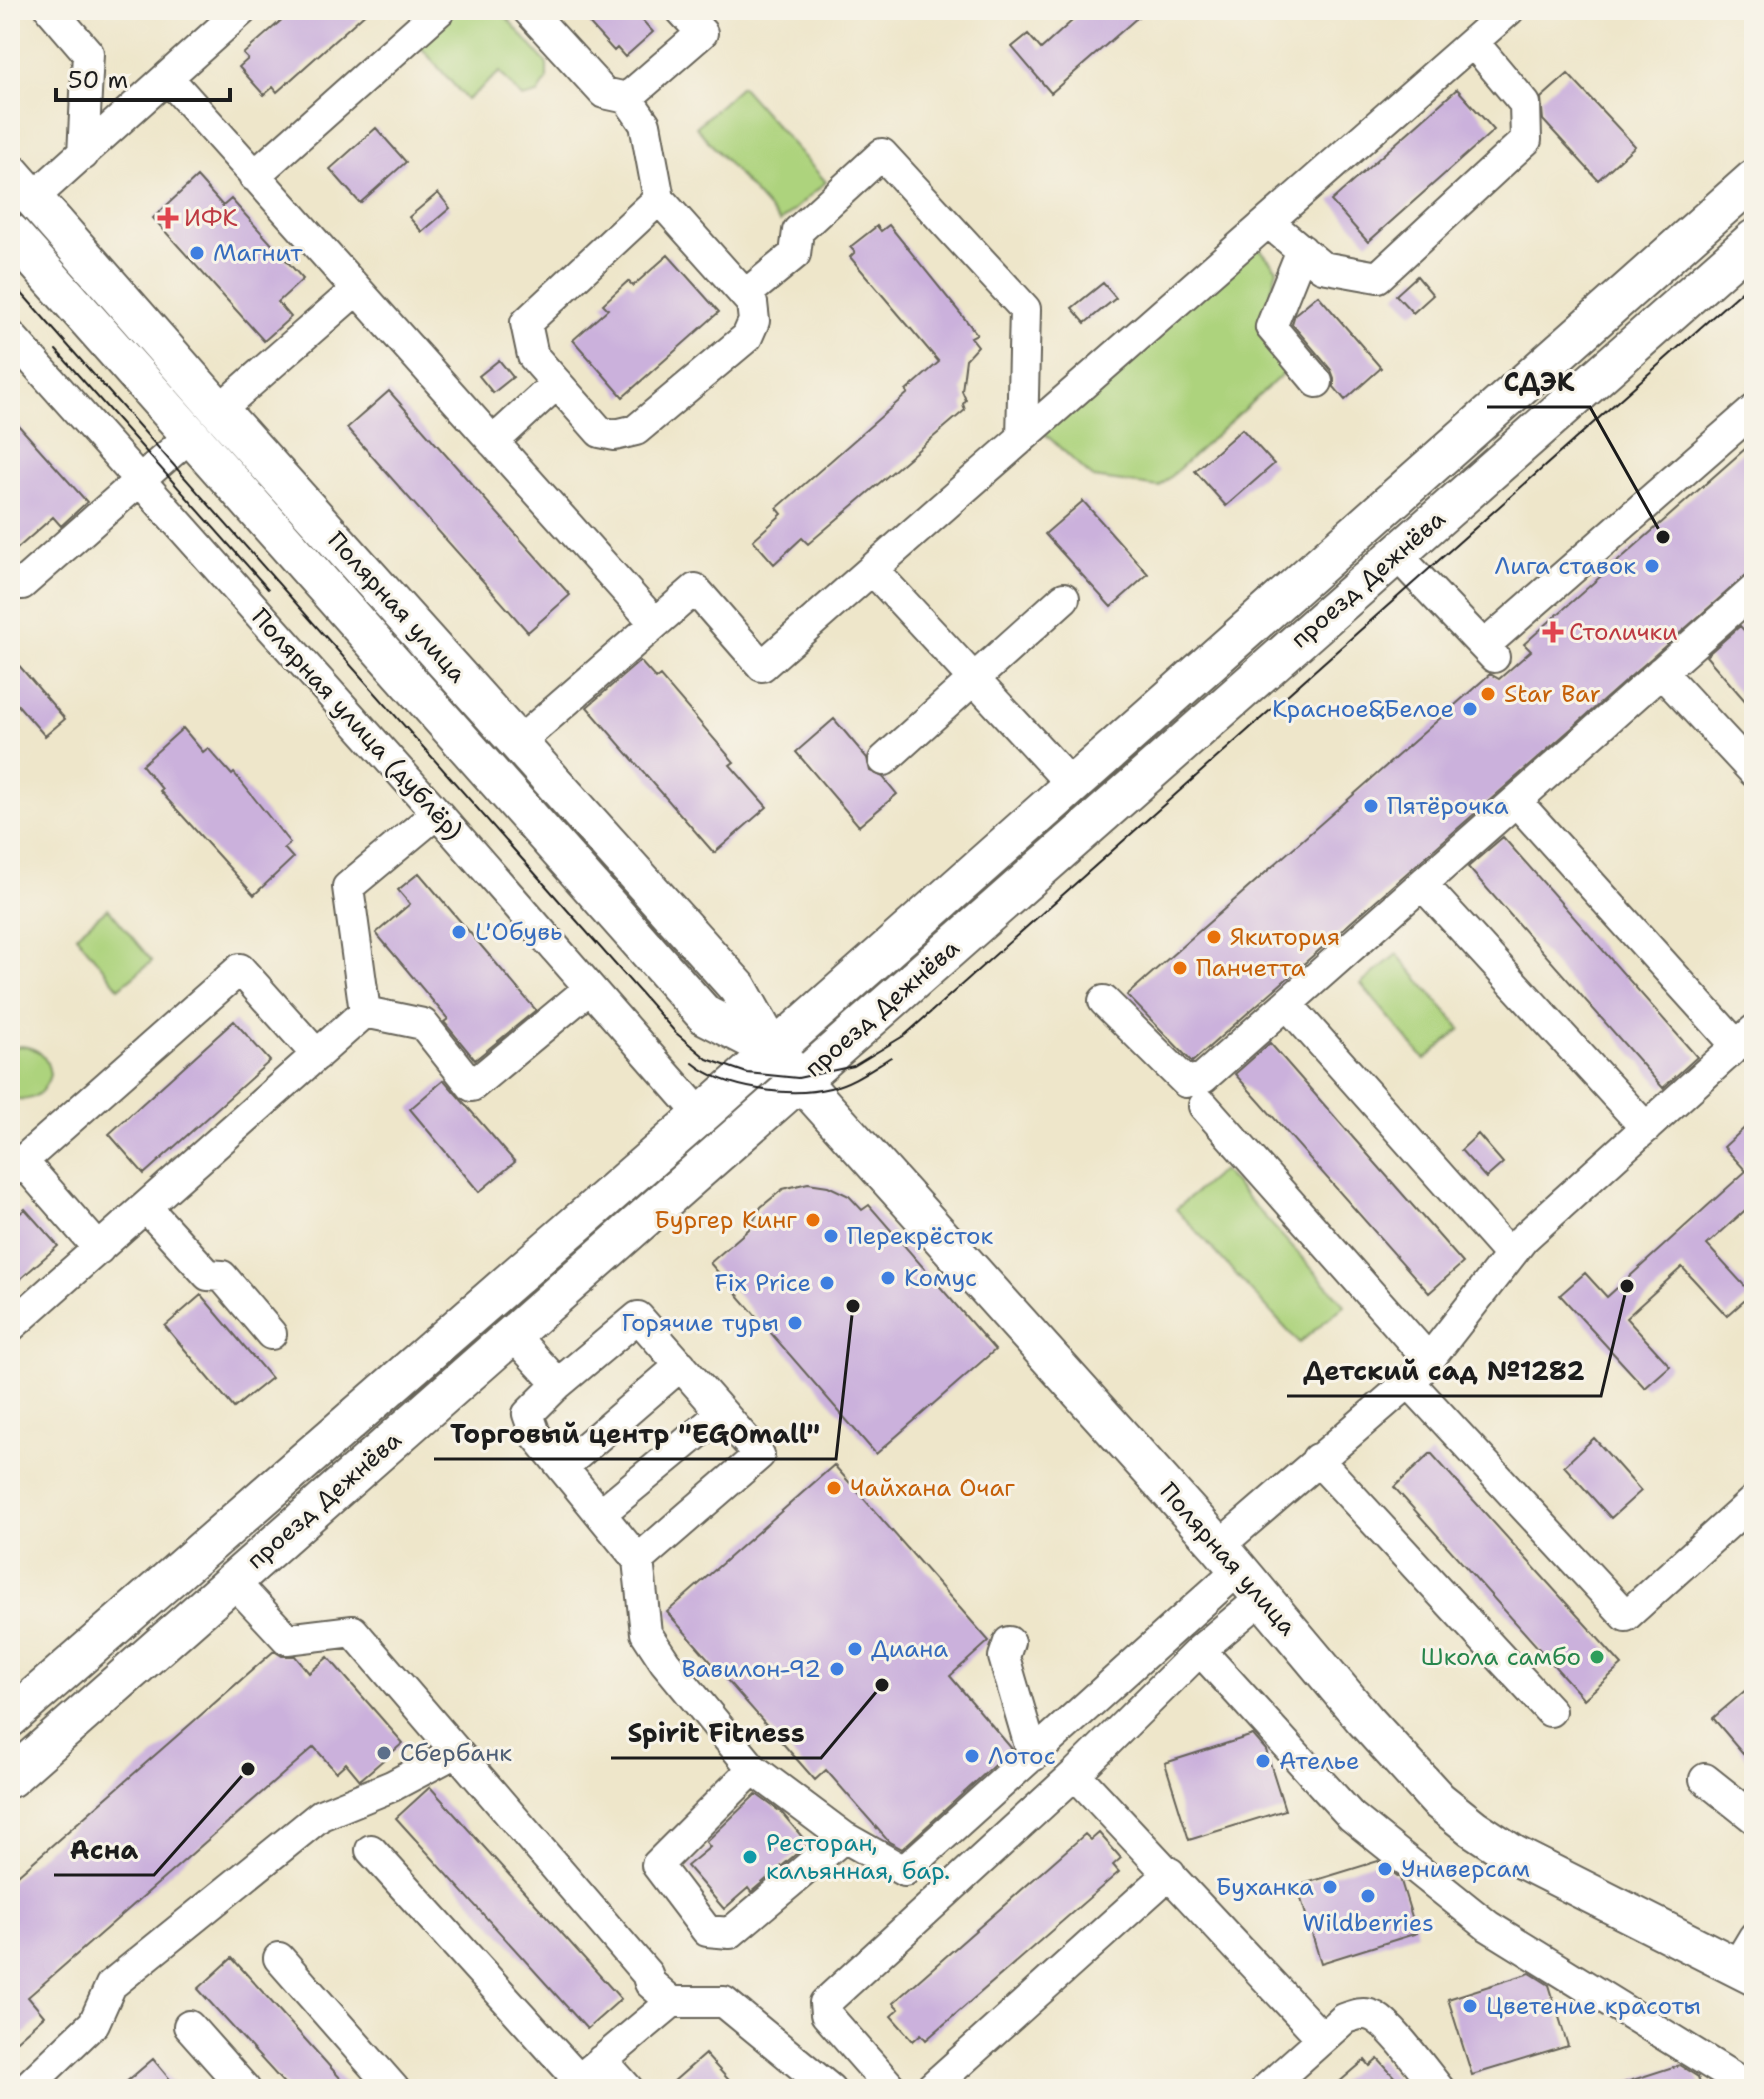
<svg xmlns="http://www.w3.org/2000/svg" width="1764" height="2099" font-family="'Shantell Sans',sans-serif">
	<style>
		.green { fill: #add37d; stroke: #64784c; stroke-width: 2 }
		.building { fill: #cbb1dc }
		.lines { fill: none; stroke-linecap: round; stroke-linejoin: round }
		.minor-casing { stroke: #666359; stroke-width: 34 }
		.major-casing { stroke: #666359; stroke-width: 42 }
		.minor { stroke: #fff; stroke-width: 30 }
		.major { stroke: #fff; stroke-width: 38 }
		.tram { stroke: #1c1c1c; stroke-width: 2 }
		.health-dot { fill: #e0444e; stroke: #f7f3e8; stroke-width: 3 }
		.shop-dot { fill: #3f7fe0; stroke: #f7f3e8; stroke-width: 3 }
		.food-dot { fill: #e8710a; stroke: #f7f3e8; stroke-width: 3 }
		.leisure-dot { fill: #2e9e5b; stroke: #f7f3e8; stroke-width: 3 }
		.service-dot { fill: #5c6f8a; stroke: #f7f3e8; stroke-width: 3 }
		.culture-dot { fill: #0f9aa8; stroke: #f7f3e8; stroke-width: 3 }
		.labels { text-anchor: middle; stroke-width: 6; stroke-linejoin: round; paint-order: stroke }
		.health-label { font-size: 24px; fill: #be3a42; stroke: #f7f3e8; text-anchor: start }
		.shop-label { font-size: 24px; fill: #366cbe; stroke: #f7f3e8; text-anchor: start }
		.street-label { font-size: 24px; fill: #1c1c1c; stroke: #f7f3e8 }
		.food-label { font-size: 24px; fill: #c56008; stroke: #f7f3e8; text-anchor: start }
		.leisure-label { font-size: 24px; fill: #27864d; stroke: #f7f3e8; text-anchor: end }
		.service-label { font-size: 24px; fill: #4e5e75; stroke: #f7f3e8; text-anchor: start }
		.culture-label { font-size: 24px; fill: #0d838f; stroke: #f7f3e8; text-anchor: start }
		.leader { fill: none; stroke: #1c1c1c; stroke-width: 3 }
		.callout-dot { fill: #1c1c1c; stroke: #f7f3e8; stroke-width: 3 }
		.callout-label { font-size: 26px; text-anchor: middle; font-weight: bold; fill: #1c1c1c; stroke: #f7f3e8; stroke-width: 6; stroke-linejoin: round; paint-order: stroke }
	</style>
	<rect width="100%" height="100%" fill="#f7f3e8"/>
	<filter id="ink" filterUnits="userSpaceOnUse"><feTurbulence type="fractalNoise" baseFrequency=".0125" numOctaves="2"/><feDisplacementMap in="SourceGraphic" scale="16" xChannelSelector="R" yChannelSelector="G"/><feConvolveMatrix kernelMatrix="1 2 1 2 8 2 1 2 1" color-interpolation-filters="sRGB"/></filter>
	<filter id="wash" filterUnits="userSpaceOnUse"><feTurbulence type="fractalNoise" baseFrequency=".006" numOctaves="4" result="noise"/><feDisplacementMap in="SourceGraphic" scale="32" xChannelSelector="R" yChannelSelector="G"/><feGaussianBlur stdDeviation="1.8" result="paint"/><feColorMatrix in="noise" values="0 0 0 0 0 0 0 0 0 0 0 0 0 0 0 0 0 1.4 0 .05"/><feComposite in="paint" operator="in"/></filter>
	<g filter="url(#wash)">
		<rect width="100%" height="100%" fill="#eee6ca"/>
		<path class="green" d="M456,10H500L547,64V80L538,94L522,98L500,72L467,100L418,44Z
			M741,86L826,182L780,222L696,127Z
			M1255,243L1277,269L1261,329L1289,368L1159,487L1093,478L1043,432Z
			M108,908L152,961L119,988L76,935Z
			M1397,954L1461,1029L1425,1060L1361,984Z
			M20,1046C38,1047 48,1057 50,1075C44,1095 30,1104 10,1097V1049Z
			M1222,1170L1345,1305L1299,1343L1176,1209Z"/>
		<g id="blocks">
			<path class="building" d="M293,10H369L277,92L273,87L264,95L239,67L248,59L243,54Z
				M577,10H633L653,32L625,57L617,48L614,51Z
				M1084,10H1146L1051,93L1012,47L1028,34L1041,49Z
				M1568,74L1635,146L1598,180L1543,120L1541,98Z
				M1457,89L1494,130L1368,242L1331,201Z
				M376,128L406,162L360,203L330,169Z
				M197,177L223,206L231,199L303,279L278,302L291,317L264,341L153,218Z
				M438,193L450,208L422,232L409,217Z
				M889,225L977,334L971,337L978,346L966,359L962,391L966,400L963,404L965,410L808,544L802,538L774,564L753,540L782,514L777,508L908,393L906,391L939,362L850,257L855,252L850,247L877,226L881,231Z
				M668,255L719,312L623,397L573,340L608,309L603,304L616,292L628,281L633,286Z
				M1417,276L1433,295L1413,313L1396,295Z
				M1103,283L1116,298L1085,323L1072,308Z
				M1318,295L1381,368L1345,400L1334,387V378L1331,370L1292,324L1295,314Z
				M499,360L513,377L493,393L479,376Z
				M389,391L570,595L528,632L347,428Z
				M10,416L87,502L61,526L53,517L10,555Z
				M1242,429L1274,464L1226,506L1195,471Z
				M1754,441V568L1192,1062L1127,995L1490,674L1499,679L1531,651L1524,644Z
				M1083,501L1148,574L1111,607L1045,534Z
				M1740,626L1754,641V711L1706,656Z
				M10,655L65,719L45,736L10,696Z
				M640,661L656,679L660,676L734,762L730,765L767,807L714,853L587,707Z
				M834,719L867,758L870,771L883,777L897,794L859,826L796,752Z
				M183,728L203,752L208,748L232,775L234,773L290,843L284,848L293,858L254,895L160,791L162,789L142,765Z
				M1503,837L1697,1057L1663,1088L1468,867Z
				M419,873L536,1010L475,1060L444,1022L448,1019L376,933L410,904L398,890Z
				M234,1021L270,1061L144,1174L109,1134Z
				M1270,1043L1463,1263L1429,1293L1235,1074Z
				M444,1080L515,1162L479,1192L410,1109Z
				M1754,1119V1202L1707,1245L1752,1294L1727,1316L1682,1267L1626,1318L1670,1366L1645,1388L1560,1295L1585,1273L1607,1297L1746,1171L1724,1147Z
				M1478,1134L1503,1163L1486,1178L1461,1150Z
				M808,1183L828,1186L849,1196L862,1210L869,1205L995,1350L876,1454L710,1263L749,1229L761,1207L783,1189Z
				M25,1209L58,1246L10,1288V1222Z
				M201,1295L271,1378L234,1408L165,1326Z
				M1594,1438L1641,1491L1611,1518L1564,1466Z
				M1431,1453L1622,1665L1584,1699L1394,1487Z
				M834,1465L989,1641L950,1676L1012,1749L902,1849L889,1842L826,1770L815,1780L667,1612Z
				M274,1651L282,1656H295L309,1673L328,1657L403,1743L360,1780L346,1763L336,1772L314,1747L28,1997L44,2016L10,2046V1882Z
				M1754,1683V1766L1713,1718Z
				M1253,1735L1266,1750L1285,1810L1189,1840L1165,1763Z
				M430,1787L621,1999L587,2029L396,1818Z
				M756,1794L782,1813L808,1844L751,1892L748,1888L724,1909L687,1866L710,1847L706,1842Z
				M1099,1833L1121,1858L1113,1865L1119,1872L926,2040L921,2034L913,2041L891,2016L899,2009L893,2003L1085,1834L1091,1840Z
				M1378,1861L1400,1878L1417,1933L1321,1963L1297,1886Z
				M232,1958L296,2029L350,2089H289L198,1989Z
				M1530,1973L1549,1985L1568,2046L1472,2075L1448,1999Z
				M705,2054L737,2089H665Z
				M153,2059L178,2089H118Z
				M1378,2059L1405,2089H1331L1365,2060L1370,2066Z
				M1679,2065L1698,2077L1702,2089H1617V2085Z"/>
		</g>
	</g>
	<g filter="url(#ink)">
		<use href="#blocks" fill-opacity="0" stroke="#666359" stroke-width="2"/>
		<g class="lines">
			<defs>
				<path id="minor" d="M51,10L88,53L83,155
					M528,10L604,93L627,98L702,33L681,10
					M168,78L655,623
					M627,98L645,124L659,199L752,303L754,321L747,337L636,430L615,435L600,432L533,356L526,323L659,199
					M254,176L440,10
					M33,198L242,10
					M1268,222L1322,267L1378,277L1526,140L1525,104L1473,42
					M1302,250L1271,327L1317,382
					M745,295L795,254L798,231L882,154L1025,309L1022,438
					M10,335L437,813L701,1115
					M219,410L356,290
					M493,442L557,383
					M1396,554L1494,657
					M872,569L1072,785
					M10,583L22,584L190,436
					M1484,646L1754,410
					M1661,672L1754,772
					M519,742L695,589L762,666L1509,10
					M884,760L1064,598
					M1516,801L1737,1046
					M1422,884L1646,1128
					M1104,1001L1186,1082L1203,1078L1754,590
					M1287,1004L1510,1255
					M365,1012L423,1024L472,1086L590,988
					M1204,1106L1429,1360
					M22,1161L99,1249
					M10,1172L240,969L317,1055
					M146,1207L208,1275L222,1276L271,1334
					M10,1327L365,1012L348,887L437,813
					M512,1334L558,1384L528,1414L535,1434L638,1560
					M1409,1382L1626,1616L1754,1500
					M558,1384L638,1317L759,1455L638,1560L646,1633L665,1662L753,1769L844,1837L904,1871L1239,1569
					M1317,1459L1550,1711
					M563,1467L681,1365
					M601,1513L722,1413
					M1219,1546L1417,1375L1523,1239L1754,1030
					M233,1581L287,1639L353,1631L647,1974L650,1983L672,2002
					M1009,1642L1004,1657L1033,1756
					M1200,1650L1351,1816L1488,1926L1752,2089
					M753,1769L657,1865L707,1931L730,1933L844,1837
					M1075,1774L1322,2038
					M1705,1779L1754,1818
					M371,1850L579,2080
					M279,1958L394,2089
					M1736,1967L1754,1937
					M189,2026L245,2089
					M602,2060L628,2089
					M25,2089L94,2023L111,1985L321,1815L392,1786L456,1752
					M568,2089L672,2002H724L830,2089
					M892,2089L826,2014L825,2003L1075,1774L1200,1650L1263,1597
					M930,2089L1170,1873
					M1266,2089L1344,2019C1354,2015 1364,2011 1375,2017C1394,2028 1424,2071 1439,2089"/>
				<path id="major" d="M10,172L219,410L738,988L773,1050L1219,1546L1365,1720L1438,1800L1473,1828L1514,1855L1754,1976
					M10,232L705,1015L773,1050
					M10,1718L701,1115L1754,179
					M10,1778L1754,239"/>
			</defs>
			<use href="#minor" class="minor-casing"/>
			<use href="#major" class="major-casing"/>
			<use href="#minor" class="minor"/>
			<use href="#major" class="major"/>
			<path class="tram" d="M10,280L676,1033L707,1059L747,1073L798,1078L854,1066L905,1035L1754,280
				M56,350L268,589
				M693,1063C724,1089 791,1098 830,1088C852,1083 871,1069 891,1057"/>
		</g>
	</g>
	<g class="health-dot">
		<path d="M164 206h8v8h8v8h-8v8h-8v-8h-8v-8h8z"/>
		<path d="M1549 620h8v8h8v8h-8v8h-8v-8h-8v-8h8z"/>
	</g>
	<g class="shop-dot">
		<circle cx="197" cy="253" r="8"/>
		<circle cx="1652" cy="566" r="8"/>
		<circle cx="1470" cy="709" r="8"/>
		<circle cx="1371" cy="806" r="8"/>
		<circle cx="459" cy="932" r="8"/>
		<circle cx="831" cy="1236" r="8"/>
		<circle cx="888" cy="1278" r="8"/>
		<circle cx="827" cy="1283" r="8"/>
		<circle cx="795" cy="1323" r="8"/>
		<circle cx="855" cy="1649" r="8"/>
		<circle cx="837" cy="1669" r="8"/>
		<circle cx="972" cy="1756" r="8"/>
		<circle cx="1263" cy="1761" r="8"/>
		<circle cx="1385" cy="1869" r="8"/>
		<circle cx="1330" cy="1887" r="8"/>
		<circle cx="1368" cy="1896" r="8"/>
		<circle cx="1470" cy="2006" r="8"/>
	</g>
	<g class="food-dot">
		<circle cx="1488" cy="694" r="8"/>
		<circle cx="1214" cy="937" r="8"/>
		<circle cx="1180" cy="968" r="8"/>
		<circle cx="813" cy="1220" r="8"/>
		<circle cx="834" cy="1488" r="8"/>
	</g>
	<circle class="leisure-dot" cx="1597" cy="1657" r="8"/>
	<circle class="service-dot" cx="384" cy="1753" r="8"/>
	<circle class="culture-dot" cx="750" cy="1857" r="8"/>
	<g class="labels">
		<g class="health-label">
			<text x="184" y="226">ИФК</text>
			<text x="1569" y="640">Столички</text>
		</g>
		<g class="shop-label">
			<text x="213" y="261">Магнит</text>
			<text x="1636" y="574" text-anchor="end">Лига ставок</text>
			<text x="1454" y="717" text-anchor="end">Красное&amp;Белое</text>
			<text x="1387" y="814">Пятёрочка</text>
			<text x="475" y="940">L'Обувь</text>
			<text x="847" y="1244">Перекрёсток</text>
			<text x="904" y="1286">Комус</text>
			<text x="811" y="1291" text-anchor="end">Fix Price</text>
			<text x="779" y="1331" text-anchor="end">Горячие туры</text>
			<text x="871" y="1657">Диана</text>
			<text x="821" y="1677" text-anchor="end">Вавилон-92</text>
			<text x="988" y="1764">Лотос</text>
			<text x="1279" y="1769">Ателье</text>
			<text x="1401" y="1877">Универсам</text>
			<text x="1314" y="1895" text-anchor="end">Буханка</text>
			<text x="1368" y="1931" text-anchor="middle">Wildberries</text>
			<text x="1486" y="2014">Цветение красоты</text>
		</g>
		<g class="street-label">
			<text transform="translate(1368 579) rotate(-41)" y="8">проезд Дежнёва</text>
			<text transform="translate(397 607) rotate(48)" y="8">Полярная улица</text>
			<text transform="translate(357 724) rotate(48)" y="8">Полярная улица (дублёр)</text>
			<text transform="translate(882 1008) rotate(-41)" y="8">проезд Дежнёва</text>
			<text transform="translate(324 1500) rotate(-41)" y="8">проезд Дежнёва</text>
			<text transform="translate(1228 1559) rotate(49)" y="8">Полярная улица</text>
		</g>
		<g class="food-label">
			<text x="1504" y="702">Star Bar</text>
			<text x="1230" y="945">Якитория</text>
			<text x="1196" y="976">Панчетта</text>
			<text x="797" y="1228" text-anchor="end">Бургер Кинг</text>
			<text x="850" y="1496">Чайхана Очаг</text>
		</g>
		<g class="leisure-label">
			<text x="1581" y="1665">Школа самбо</text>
		</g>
		<g class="service-label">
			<text x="400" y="1761">Сбербанк</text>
		</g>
		<g class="culture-label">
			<text x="766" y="1851">Ресторан,<tspan x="766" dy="28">кальянная, бар.</tspan></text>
		</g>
	</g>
	<path class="leader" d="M1663 537L1590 407H1487M1627 1286L1601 1396H1287M853 1306L836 1459H434M882 1685L821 1758H611M248 1769L154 1875H54"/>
	<g class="callout-dot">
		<circle cx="1663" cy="537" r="8"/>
		<circle cx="1627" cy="1286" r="8"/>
		<circle cx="853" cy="1306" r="8"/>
		<circle cx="882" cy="1685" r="8"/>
		<circle cx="248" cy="1769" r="8"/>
	</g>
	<g class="callout-label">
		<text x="1539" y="391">СДЭК</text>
		<text x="1444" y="1380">Детский сад №1282</text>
		<text x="635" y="1443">Торговый центр "EGOmall"</text>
		<text x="716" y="1742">Spirit Fitness</text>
		<text x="104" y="1859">Асна</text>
	</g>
	<rect width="1764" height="2099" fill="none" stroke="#f7f3e8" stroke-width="40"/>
	<path d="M56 88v12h174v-12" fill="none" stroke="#1c1c1c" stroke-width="4"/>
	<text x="68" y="88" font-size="24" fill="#1c1c1c" stroke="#f7f3e8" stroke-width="6" paint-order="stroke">50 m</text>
</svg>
